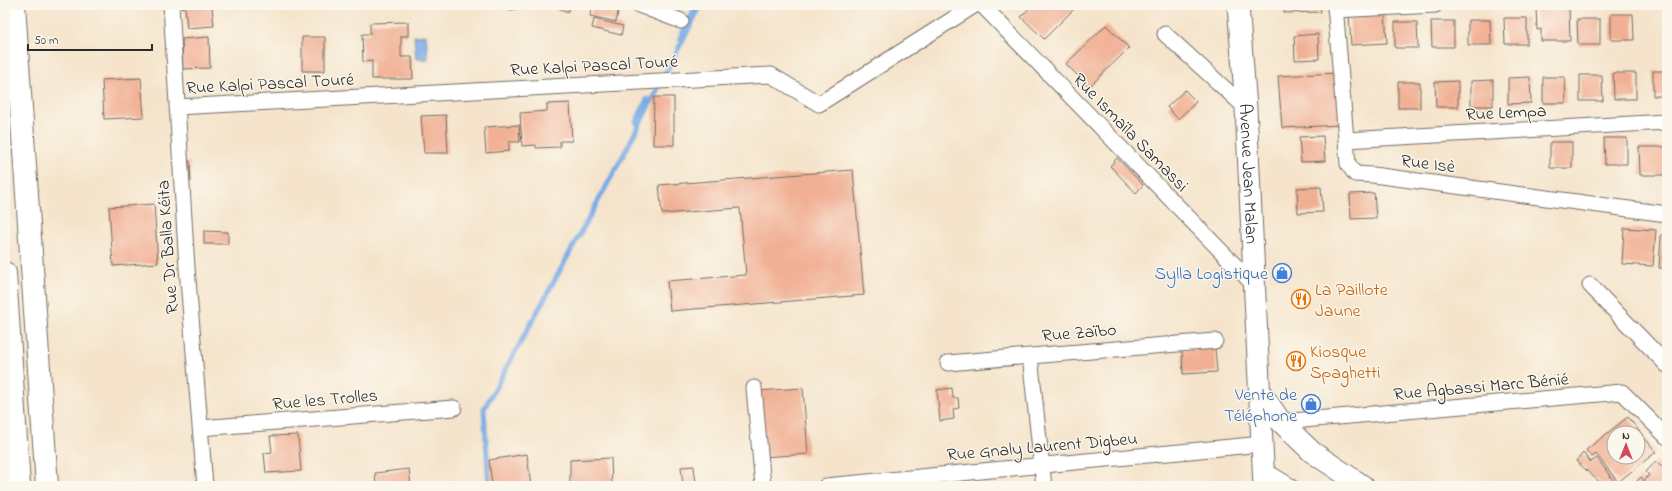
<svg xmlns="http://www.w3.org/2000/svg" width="1672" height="491" font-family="'Indie Flower',sans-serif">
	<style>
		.water { fill: #79ace5; stroke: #526c88 }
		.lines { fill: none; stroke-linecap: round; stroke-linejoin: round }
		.stream { stroke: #79ace5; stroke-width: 5 }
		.building { fill: #f1b094; fill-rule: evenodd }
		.street-casing { stroke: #726c63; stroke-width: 17 }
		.secondary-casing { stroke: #726c63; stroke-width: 23 }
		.highway-casing { stroke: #726c63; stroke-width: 24 }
		.street { stroke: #fff; stroke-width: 15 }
		.secondary { stroke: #fff; stroke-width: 21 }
		.highway { stroke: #fff; stroke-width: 22 }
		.labels { text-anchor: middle; stroke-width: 3; stroke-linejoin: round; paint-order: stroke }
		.street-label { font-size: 18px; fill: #2b2b2b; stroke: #fbf7ec }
		.shop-label { font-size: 18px; fill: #366cbe; stroke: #fbf7ec; text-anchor: end }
		.food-label { font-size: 18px; fill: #c56008; stroke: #fbf7ec; text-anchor: start }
	</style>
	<rect width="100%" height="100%" fill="#fbf7ec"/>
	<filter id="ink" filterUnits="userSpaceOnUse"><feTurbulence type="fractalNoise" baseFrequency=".025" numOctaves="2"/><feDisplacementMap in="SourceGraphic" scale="8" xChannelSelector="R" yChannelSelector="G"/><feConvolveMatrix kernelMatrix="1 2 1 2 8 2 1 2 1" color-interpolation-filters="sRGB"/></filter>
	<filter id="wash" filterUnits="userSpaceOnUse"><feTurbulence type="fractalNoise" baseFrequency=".012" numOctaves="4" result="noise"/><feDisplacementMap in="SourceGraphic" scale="16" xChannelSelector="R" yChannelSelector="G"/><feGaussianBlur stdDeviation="0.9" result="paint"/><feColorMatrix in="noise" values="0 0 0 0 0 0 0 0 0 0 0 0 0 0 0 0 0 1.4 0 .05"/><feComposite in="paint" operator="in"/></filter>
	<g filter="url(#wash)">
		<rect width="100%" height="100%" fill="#f5e4cb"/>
		<path class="water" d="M426,35L428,59H416L414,36Z"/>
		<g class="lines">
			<path class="stream" d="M680,38L697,5
				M636,122L647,99
				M489,486L484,409L625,152L701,5"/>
		</g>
		<g id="blocks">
			<path class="building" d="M180,5H217L212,7L214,26L187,28L185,7L181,8Z
				M511,5H522L521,8L510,10Z
				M559,5H571L568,12L558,8Z
				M593,5H610L619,7L616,22L590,16Z
				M1032,5H1078L1044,39L1021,17Z
				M1284,5H1320L1321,12L1284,13Z
				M1569,7L1570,41H1541V29L1537,30L1536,8Z
				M1385,13L1387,43L1351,45L1349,14Z
				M1611,14H1633L1634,40H1611Z
				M1504,18H1527V44H1505Z
				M594,19L623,26L621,35L592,28Z
				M1577,19H1600V45H1578Z
				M1468,20H1490L1491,45H1468Z
				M1431,21H1454V47H1432Z
				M408,22V36H401V57H412L413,79H372V61L363,62L362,34H370V23Z
				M1395,22H1417L1418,48H1395Z
				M1106,25L1129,48L1089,87L1066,64Z
				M1318,34L1319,59L1295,60L1294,36Z
				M209,37L210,68L183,69L182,39Z
				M302,37H325V71H302Z
				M1653,71H1667V96H1653Z
				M1337,73L1340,125L1282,128L1278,76Z
				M1613,73H1636V99H1614Z
				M1580,75H1602L1603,101H1580Z
				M1530,77L1531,103L1508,104V78Z
				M1543,77H1565L1566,103H1543Z
				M141,78L144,117L104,119L102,80Z
				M1493,80V106H1471V81Z
				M1458,81V107H1436L1435,82Z
				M1398,82H1420V108H1398Z
				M1185,90L1196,102L1178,119L1167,107Z
				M654,97H674V145H653Z
				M570,103L572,141H560V147L536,148V145L522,146L520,113L547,111V104Z
				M446,115L448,153H424L421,116Z
				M519,125L520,142H509V151L486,153L484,127Z
				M1323,136L1325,161L1301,162L1299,137Z
				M1604,138H1627V164H1605Z
				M1550,142H1572V168H1550Z
				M1639,147H1667V175H1640Z
				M1117,158L1143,185L1136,193L1110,166Z
				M190,161L191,182H184L183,163Z
				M853,170L864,295L670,311L667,281L746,275L740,208L662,214L659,185Z
				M1321,187L1323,212L1298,213L1297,188Z
				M1374,193L1376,218L1351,219L1350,194Z
				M154,204L158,263L113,266L109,207Z
				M1624,228L1656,230L1653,266L1622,264Z
				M204,231L228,232V244H204Z
				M1661,235H1667V268H1659Z
				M1215,348L1217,372L1183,374L1182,350Z
				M803,388L808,454L762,457L758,391Z
				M952,388L953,398H958L959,408L953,409L954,419L940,421L937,390Z
				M1628,417L1656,452L1618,482L1596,454L1592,457L1586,450ZM1614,433H1638V457H1614Z
				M298,435L301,471L266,473L264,453L272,452L270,436Z
				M1583,453L1591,462L1597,458L1616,484L1614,486H1604L1576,461Z
				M527,454L531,486H492L489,460Z
				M611,458L612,486H570V460Z
				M1656,461L1667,471V486H1632L1641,477L1644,481L1649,475L1646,472Z
				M694,466L696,484L683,486L681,467Z
				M409,469L411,486H376L375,473Z"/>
		</g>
	</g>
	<g filter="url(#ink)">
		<use href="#blocks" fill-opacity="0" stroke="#726c63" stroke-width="1"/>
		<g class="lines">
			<defs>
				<path id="street" d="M171,5L187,268L205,486
					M639,5L681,21
					M982,5L1254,285
					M1335,5L1348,164L1355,174L1373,175L1667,214
					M1335,10L1435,5
					M1165,34L1246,108
					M177,107L771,75L819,104L975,5
					M1346,140L1667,122
					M1590,285L1667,365
					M948,363L1030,356
					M754,388L763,486
					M1281,422L1622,392L1667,437
					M200,428L454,408
					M1264,470L1290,486
					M826,486L1262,444
					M1044,486L1030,356L1215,341"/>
				<g id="secondary">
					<path id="s1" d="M1238,5L1246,108L1264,486"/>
					<path d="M1261,393L1281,422L1312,452L1363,486"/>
				</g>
				<path id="highway" d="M14,5L47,486
					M5,273L19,486"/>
			</defs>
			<use href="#street" class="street-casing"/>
			<use href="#secondary" class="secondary-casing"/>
			<use href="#highway" class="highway-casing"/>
			<use href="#street" class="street"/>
			<use href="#secondary" class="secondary"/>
			<use href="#highway" class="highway"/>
		</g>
	</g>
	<defs>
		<symbol id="shop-ring" viewBox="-11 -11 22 22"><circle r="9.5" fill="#fbf7ec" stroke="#3f7fe0" stroke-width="1.5"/><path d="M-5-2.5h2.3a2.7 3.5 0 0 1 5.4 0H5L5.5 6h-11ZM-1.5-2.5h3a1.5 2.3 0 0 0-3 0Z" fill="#3f7fe0"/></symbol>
		<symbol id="restaurant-ring" viewBox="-11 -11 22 22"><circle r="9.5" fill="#fbf7ec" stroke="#e8710a" stroke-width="1.5"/><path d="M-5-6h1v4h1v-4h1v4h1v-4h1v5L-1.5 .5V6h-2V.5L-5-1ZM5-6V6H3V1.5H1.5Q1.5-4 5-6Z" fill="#e8710a"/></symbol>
	</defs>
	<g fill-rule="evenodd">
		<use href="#shop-ring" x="1271" y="262" width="22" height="22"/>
		<use href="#restaurant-ring" x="1290" y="288" width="22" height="22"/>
		<use href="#restaurant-ring" x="1285" y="350" width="22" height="22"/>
		<use href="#shop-ring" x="1300" y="393" width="22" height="22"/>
	</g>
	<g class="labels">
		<g class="street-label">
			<text transform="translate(594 65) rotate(-3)" y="6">Rue Kalpi Pascal Touré</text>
			<text transform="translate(270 83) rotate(-3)" y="6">Rue Kalpi Pascal Touré</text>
			<text transform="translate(1506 112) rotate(-3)" y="6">Rue Lempa</text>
			<text transform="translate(1131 132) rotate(46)" y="6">Rue Ismaïla Samassi</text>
			<text transform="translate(1428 163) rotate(7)" y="6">Rue Isè</text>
			<text dy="6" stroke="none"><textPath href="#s1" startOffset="169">Avenue Jean Malan</textPath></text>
			<text transform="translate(167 247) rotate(-94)" y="6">Rue Dr Balla Kéita</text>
			<text transform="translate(1079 332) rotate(-5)" y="6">Rue Zaïbo</text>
			<text transform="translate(1481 386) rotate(-5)" y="6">Rue Agbassi Marc Bénié</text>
			<text transform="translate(325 399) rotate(-5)" y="6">Rue les Trolles</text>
			<text transform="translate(1042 446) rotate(-5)" y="6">Rue Gnaly Laurent Digbeu</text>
		</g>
		<g class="shop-label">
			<text x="1268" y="279">Sylla Logistique</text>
			<text x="1297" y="400">Vente de<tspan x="1297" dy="21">Téléphone</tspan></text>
		</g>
		<g class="food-label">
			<text x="1315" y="295">La Paillote<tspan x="1315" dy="21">Jaune</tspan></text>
			<text x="1310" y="357">Kiosque<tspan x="1310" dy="21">Spaghetti</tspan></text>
		</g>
	</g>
	<rect width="1672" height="491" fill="none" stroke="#fbf7ec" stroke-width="20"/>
	<g transform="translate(1626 445)"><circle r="19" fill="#fbf7ec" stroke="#a8a59f"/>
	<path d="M0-3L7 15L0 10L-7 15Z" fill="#d1495b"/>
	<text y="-6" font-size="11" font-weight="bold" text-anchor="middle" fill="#2b2b2b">N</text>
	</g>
	<path d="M28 44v6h124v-6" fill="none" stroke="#2b2b2b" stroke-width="2"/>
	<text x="34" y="44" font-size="12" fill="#2b2b2b" stroke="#fbf7ec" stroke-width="3" paint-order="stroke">50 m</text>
</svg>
